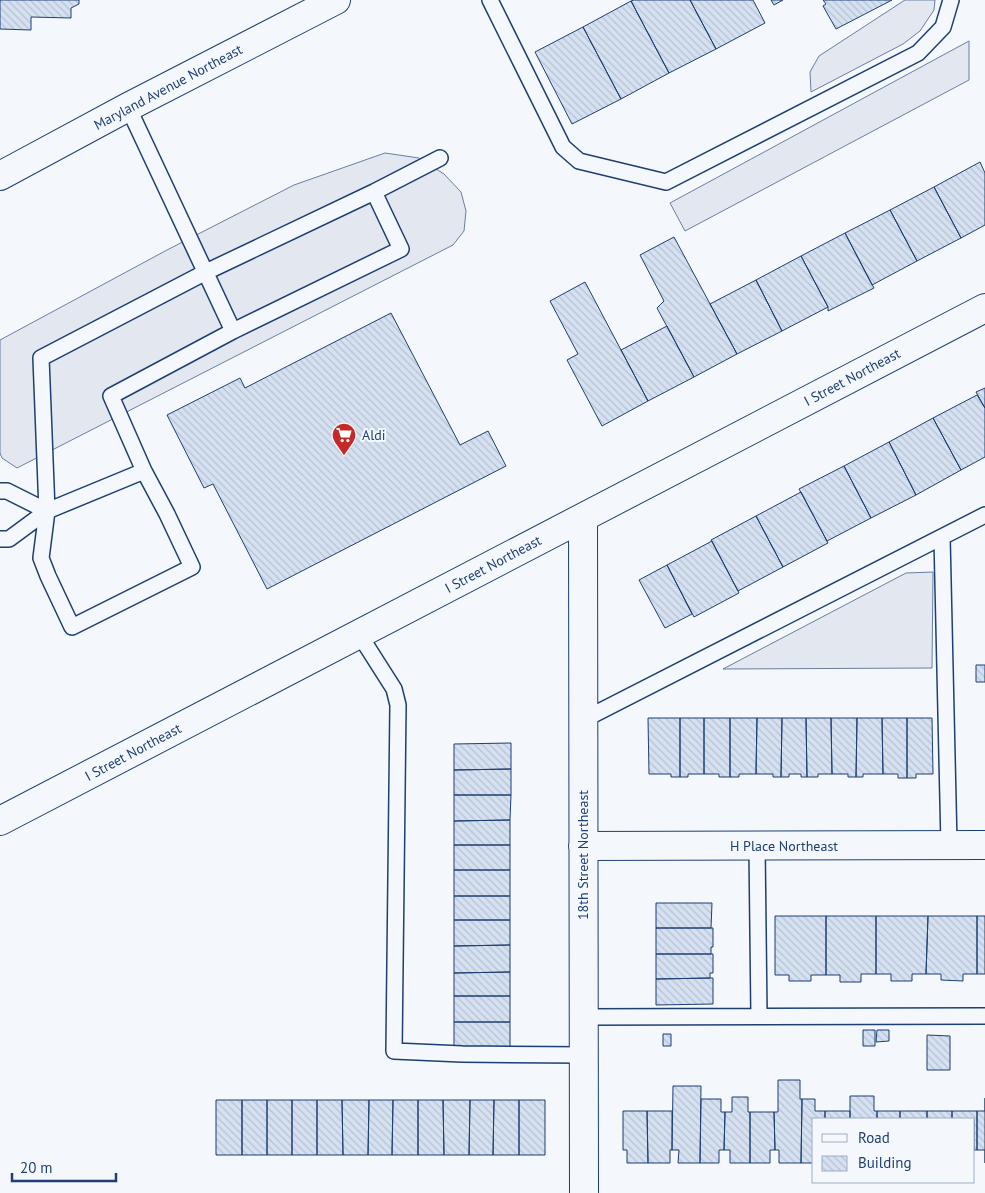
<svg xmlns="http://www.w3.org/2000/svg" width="985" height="1193" font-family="'PT Sans',sans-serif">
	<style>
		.parking { fill: #e3e8f0; stroke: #687fa3 }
		.building { fill: url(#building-back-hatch); stroke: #1d3f73 }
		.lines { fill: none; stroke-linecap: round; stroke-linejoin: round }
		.lane-casing { stroke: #1d3f73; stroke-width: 18 }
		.street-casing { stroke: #1d3f73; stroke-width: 30 }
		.lane { stroke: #f4f7fb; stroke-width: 15 }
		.street { stroke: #f4f7fb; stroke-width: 28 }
		.labels { text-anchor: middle; stroke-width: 4; stroke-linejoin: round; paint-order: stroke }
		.street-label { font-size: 14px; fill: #1d3f73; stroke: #f4f7fb }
		.poi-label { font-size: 14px; fill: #1d3f73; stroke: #f4f7fb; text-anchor: start }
	</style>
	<defs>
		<pattern id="building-back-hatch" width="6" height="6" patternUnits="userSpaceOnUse" patternTransform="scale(1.25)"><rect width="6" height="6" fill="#d5e0f0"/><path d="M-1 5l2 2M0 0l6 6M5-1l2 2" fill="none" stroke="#b6c1d1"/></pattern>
	</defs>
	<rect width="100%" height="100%" fill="#f4f7fb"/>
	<path class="parking" d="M905,0H935L934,10L920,31L903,44L811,92L810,72L819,56Z
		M969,41V80L685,231L670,203Z
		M385,153L419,158L444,174L461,192L466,211L464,231L453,245L17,468L2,458L0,453V340L167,250L294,185Z
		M933,572L932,668L723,669L906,573Z"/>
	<path class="building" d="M0,0H79V4L71,8V18L31,17V30L0,29Z
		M634,0H690L716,49L669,73L631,1Z
		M690,0H753L765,23L716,49Z
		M771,0H783L774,5Z
		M823,0H892L836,29L823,6L826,4Z
		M631,1L669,73L621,99L583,27Z
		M583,27L621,99L572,124L535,52Z
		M980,162L985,173V225L961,238L934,187Z
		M934,187L961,238L917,261L890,210Z
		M890,210L917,261L872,285L845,233Z
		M845,233L874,288L828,311V307L801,256Z
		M674,237L737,354L694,377L657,308L664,301L640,255Z
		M801,256L828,307L782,331L756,280Z
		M756,280L782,331L737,354L710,304Z
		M585,282L648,401L602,426L567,360L578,354L550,301Z
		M391,313L460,445L488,431L506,466L267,589L213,484L204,488L167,415L240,378L245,388Z
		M667,326L694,377L648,401L621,350Z
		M985,388V408L976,392Z
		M977,395L985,408V457L961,470L933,418Z
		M933,418L961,470L916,495L889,442Z
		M889,442L916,495L871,518L844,466Z
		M844,466L871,518L827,541L799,489Z
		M801,492L828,543L783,567L756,516Z
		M756,516L783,567L738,591L711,540Z
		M712,541L739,593L694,617L667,565Z
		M667,565L692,614L665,628L639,580Z
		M976,665H985V682H976Z
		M648,718H680V777H671V774H649Z
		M680,718H704V774H688V777H680Z
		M704,718H730V777H719V774H704Z
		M730,718H757L756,774H739V777H730Z
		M757,718H782L781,777H773V774H756Z
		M782,718H806L807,777H801V774H789V777H781Z
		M806,718H831L832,774H818V777H807Z
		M831,718H857L856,777H848V774H832Z
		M857,718H882L883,774H863V777H856Z
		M882,718H907V778H898V774H883Z
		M907,718H932L933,774H916V778H907Z
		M511,743V769L454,770V744Z
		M511,769V795H454V770Z
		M454,795H511L510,820L454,821Z
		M510,820V845H454V821Z
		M454,845H510V870H454Z
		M454,870H510V896H454Z
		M454,896H510V920H454Z
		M656,903H712L711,928H656Z
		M775,916H826V975H811V981H789V975H775Z
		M826,916H876V974H861V982H840V975H826Z
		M876,916H928L926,974H912V981H891V974H876Z
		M928,916H977V974H963V981L941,980V974H926Z
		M977,916H985V974H977Z
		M454,920H510V945L454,946Z
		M656,928H713V947H711V954H656Z
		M510,945V972L454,973V946Z
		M656,954H713V973H710V978L656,979Z
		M510,972V996H454V973Z
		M713,978V1004L656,1005V979Z
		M454,996H510V1022H454Z
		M454,1022H510V1047H454Z
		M863,1030H875V1046H863Z
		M877,1030H889V1041L876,1042Z
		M663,1034H671V1046H663Z
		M927,1035L950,1036V1070H927Z
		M778,1080H800V1099H802L801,1163H779V1150H775L774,1112H778Z
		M673,1086H701L700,1163H678L679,1150H672Z
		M850,1096H874V1111H877V1119H850Z
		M732,1097H748V1112H750V1163H730V1150H724L725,1112H732Z
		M985,1098V1163V1150H977V1111H985Z
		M701,1099H721V1112H725L724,1150H719V1163H700Z
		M802,1099H815V1111H825V1119H814V1163H801Z
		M216,1100H242V1155H216Z
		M242,1100H267V1155H242Z
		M267,1100H292V1155H267Z
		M292,1100H317V1155H292Z
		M317,1100H342L343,1155H317Z
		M342,1100H369L368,1155H343Z
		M369,1100H393L392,1155H368Z
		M393,1100H418V1155H392Z
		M418,1100H443L444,1155H418Z
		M443,1100H470L469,1155H444Z
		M470,1100H494L493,1155H469Z
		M494,1100H519V1155H493Z
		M519,1100H545V1155H519Z
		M623,1111H647L648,1163H627V1150H623Z
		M647,1111H672V1150H670V1163H648Z
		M825,1111H850V1119H825Z
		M877,1111H900V1119H877Z
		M900,1111H927V1119H900Z
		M927,1111H952V1119H927Z
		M952,1111H977V1150H974V1119H952Z
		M750,1112H774L775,1150H770V1163H750Z"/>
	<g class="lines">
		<defs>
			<path id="lane" d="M490,0L563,147L579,161L666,182L918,53L943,27L951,0
				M233,331L401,249L374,192
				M144,471L167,514L192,567L72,627L48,576L41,558L47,511L41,358L206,272L374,192L440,158
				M0,491H7L47,511
				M942,537L949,845
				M0,539H9L47,511L144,471L111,396L233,331L128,107
				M359,634L394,689L398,705L394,1051L462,1054L584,1055
				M583,720L985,515
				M757,846L759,1016
				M583,1017L985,1016"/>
			<path id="street" d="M0,176L128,107L336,0
				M583,518L584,1193
				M0,821L985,308
				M583,846L985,845"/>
		</defs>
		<use href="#lane" class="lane-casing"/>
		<use href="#street" class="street-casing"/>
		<use href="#lane" class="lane"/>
		<use href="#street" class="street"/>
	</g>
	<defs>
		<symbol id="supermarket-pin" viewBox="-11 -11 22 30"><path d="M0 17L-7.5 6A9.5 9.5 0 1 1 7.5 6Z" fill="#c62828" stroke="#f4f7fb"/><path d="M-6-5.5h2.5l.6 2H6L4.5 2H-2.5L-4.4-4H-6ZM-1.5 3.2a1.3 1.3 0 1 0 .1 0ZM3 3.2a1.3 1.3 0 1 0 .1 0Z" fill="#fff"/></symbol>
	</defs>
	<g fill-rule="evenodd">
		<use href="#supermarket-pin" x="330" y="421" width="28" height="38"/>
	</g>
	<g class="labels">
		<g class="street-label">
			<text transform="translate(168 87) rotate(-28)" y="5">Maryland Avenue Northeast</text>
			<text transform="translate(852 377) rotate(-28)" y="5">I Street Northeast</text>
			<text transform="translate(493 564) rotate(-28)" y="5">I Street Northeast</text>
			<text transform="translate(133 752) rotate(-28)" y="5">I Street Northeast</text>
			<text x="784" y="851">H Place Northeast</text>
			<text transform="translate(583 855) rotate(-90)" y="5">18th Street Northeast</text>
		</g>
		<g class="poi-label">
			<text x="362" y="440">Aldi</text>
		</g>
	</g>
	<rect x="812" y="1118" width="162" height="65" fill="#f4f7fb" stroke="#9eadc5"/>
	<rect x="822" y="1134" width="25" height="8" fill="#f4f7fb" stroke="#9eadc5"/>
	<text x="858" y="1143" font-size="15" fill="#1d3f73">Road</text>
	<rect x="822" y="1156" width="25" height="15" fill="url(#building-back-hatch)" stroke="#9eadc5"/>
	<text x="858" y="1168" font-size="15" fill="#1d3f73">Building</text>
	<path d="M12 1173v8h104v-8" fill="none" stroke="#1d3f73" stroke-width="2.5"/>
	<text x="20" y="1173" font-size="15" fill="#1d3f73" stroke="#f4f7fb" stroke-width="4" paint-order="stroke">20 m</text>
</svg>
